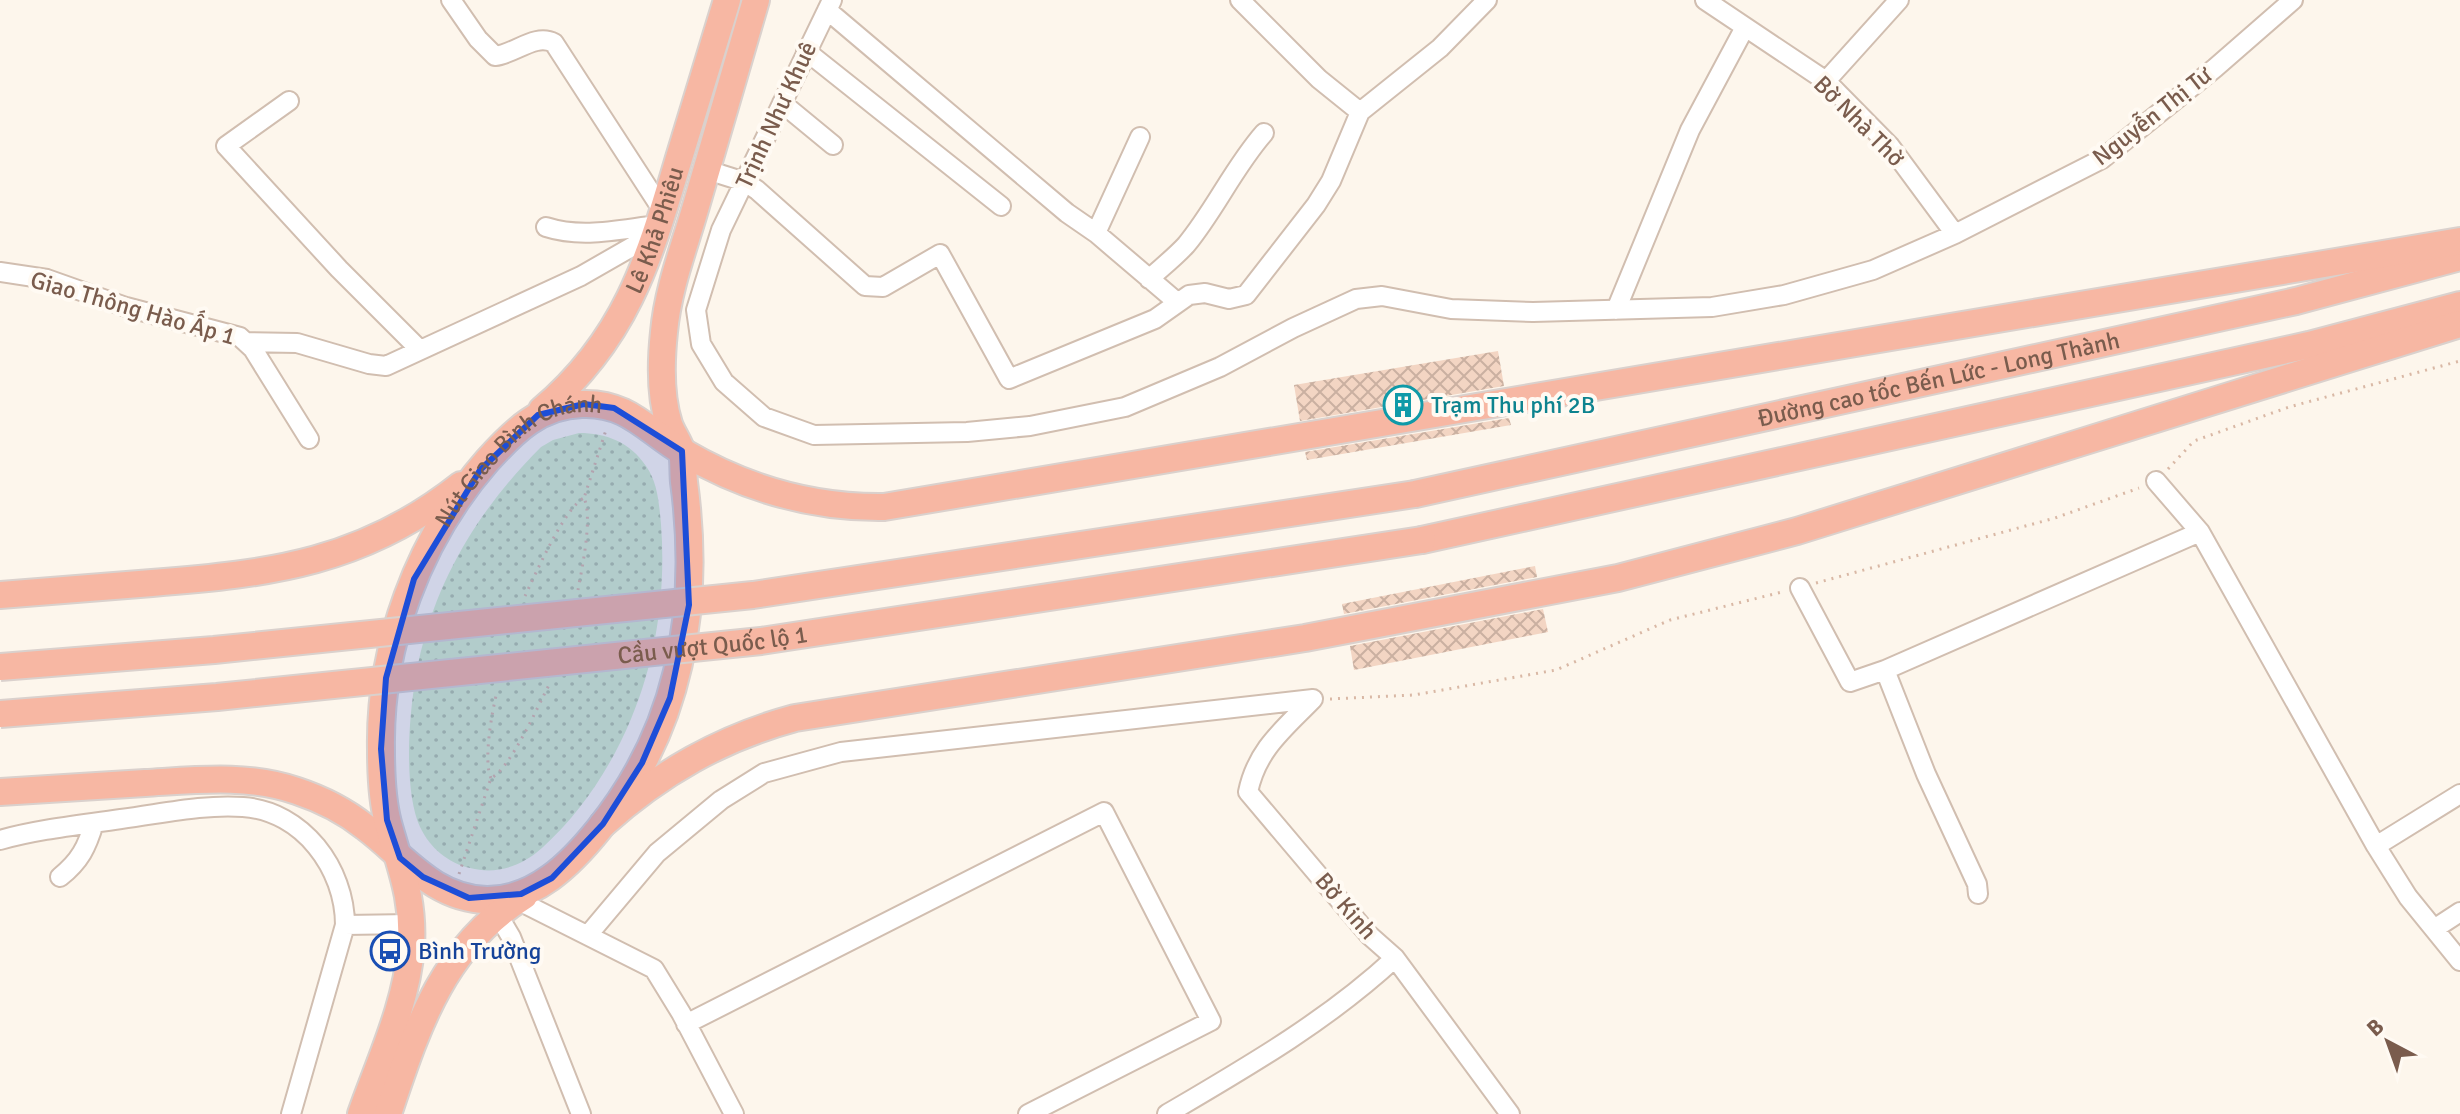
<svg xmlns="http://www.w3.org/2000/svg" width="2460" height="1114" font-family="Signika,sans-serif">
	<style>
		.grass { fill: url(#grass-dots) }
		.building { fill: url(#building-cross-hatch) }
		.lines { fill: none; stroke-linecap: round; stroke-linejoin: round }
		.minor-casing { stroke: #d1beb0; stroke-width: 22 }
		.highway-casing { stroke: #dad1cd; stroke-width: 30 }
		.path { stroke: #d9b8a5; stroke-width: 3; stroke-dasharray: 2 6; stroke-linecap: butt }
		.minor { stroke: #fff; stroke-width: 18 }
		.highway { stroke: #f7b7a3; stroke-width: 26 }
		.highway-bridge-casing { stroke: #dad1cd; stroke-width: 30; stroke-linecap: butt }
		.highway-bridge { stroke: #f7b7a3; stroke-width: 26 }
		.marked { fill: #1d4ed8; fill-opacity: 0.2; stroke: #1d4ed8; stroke-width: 6; stroke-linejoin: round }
		.labels { text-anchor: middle; stroke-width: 8; stroke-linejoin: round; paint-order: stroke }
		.street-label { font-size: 24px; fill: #7a5c4d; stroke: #fffaf3 }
		.culture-label { font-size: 24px; fill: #0d838f; stroke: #fffaf3; text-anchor: start }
		.transit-label { font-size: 24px; fill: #164399; stroke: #fffaf3; text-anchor: start }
	</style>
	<defs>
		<pattern id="grass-dots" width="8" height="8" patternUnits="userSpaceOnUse" patternTransform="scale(2)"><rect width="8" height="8" fill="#d8ecc9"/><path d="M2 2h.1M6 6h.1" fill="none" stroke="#b4c2a5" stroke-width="1.8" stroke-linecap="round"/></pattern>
		<pattern id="building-cross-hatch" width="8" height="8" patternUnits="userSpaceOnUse" patternTransform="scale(2)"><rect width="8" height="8" fill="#f3d5c3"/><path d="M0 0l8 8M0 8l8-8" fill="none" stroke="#cab0a1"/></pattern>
	</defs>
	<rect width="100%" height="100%" fill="#fdf6ec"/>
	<path class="grass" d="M579,433C606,433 630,442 646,466C658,483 659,504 661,524C666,590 657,657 631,719C611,767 581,813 542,848C522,866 497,875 470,868C448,863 430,848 420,827C401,785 410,692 422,647C442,569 484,504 541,447L553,440Z"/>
	<path class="building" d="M1498,351L1504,386L1300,421L1294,385Z
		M1509,418L1511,425L1307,460L1305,452Z
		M1535,566L1537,577L1344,614L1342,604Z
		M1543,609L1548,632L1354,670L1350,646Z"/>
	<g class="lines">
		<defs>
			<path id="minor" d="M451,0L478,39L495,56C515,54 535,33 554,43L663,211
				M832,0L721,230L696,310L701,344L724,382L764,417L814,435L967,432L1030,426L1125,407L1220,367L1293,328L1356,299L1382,296L1451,309L1533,312L1712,307L1784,295L1873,270L1955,234L2102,159L2215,68L2293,0
				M1240,0L1319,79L1360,112
				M1705,0L1826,81L1890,146L1955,234
				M827,10L1067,213L1096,233L1140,137
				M806,51L1001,206
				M1826,81L1899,0
				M289,101L226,146L339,269L419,349
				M782,103L833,145
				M707,170L745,182L757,190L865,286L883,287L940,254L1009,379L1155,319L1189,295L1205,293L1229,299L1246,295L1316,205L1331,181L1360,112L1440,48L1487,0
				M546,227C583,239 621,229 659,225
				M1096,233L1177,302
				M0,272L47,279L126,307L240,337L253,349L309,439
				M1149,279C1161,268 1175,257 1186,245C1215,210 1234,167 1264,133
				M1616,310L1690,130L1744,29
				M247,342L297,343L369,364L386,366L581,276L656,233
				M2156,481L2200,532L2376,846L2408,897L2460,961
				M1800,588L1850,682L1885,670
				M1313,699C1284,729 1257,749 1248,792L1369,935L1395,958L1510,1114
				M0,840C39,829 81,825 121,819C161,814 203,804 243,807C303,811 345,869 345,925L291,1114
				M2376,846L2460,794
				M60,877C80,861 87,847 94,823
				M1978,894L1977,884L1926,774L1885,670L2200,532
				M517,900L654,969L681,1013L734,1114
				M498,915L511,937L581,1114
				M345,925L411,924
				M2434,929L2460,912
				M588,935L657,853L721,800L764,773L841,752L1313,699
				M686,1024L1104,812L1211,1021L1028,1114
				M1167,1114C1247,1067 1327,1021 1395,958"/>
			<g id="highway">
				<path id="s1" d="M542,410C627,338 649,259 679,158C695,105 711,53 727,0"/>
				<path id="s2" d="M1415,494L2296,301L2460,257"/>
				<path d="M1422,540L2309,345L2460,305"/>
				<path d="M0,595C51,591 102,587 152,583C271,574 364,562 461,485"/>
				<path d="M0,792C48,789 97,786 145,783C197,780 248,774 297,791C321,799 345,811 365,827C404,856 433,899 487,900C535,900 571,864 599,829C681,728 701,608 684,482C683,472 684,461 682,452C679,442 672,433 669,424C660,396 661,360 664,332C668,288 684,248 696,206C716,137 736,69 756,0"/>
				<path d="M603,824C660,773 721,738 795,718L1305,638L1618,578L1797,531L2460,324"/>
				<path id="s3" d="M361,1114C380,1060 407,1004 411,946C414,898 400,867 388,823C382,800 381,774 381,750C379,646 418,540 487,461C514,431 540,405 582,404C628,402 647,431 683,452C746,489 812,508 884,507L2460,241"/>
				<path d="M388,1114C417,1028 442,947 524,896"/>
			</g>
		</defs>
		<use href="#minor" class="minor-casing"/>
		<use href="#highway" class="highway-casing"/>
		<path class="path" d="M2168,469L2194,441L2289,407L2460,361
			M1816,583L2055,518L2139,488
			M578,590C582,568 593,517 584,498L606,430
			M525,596C535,575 565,507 584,498
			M1330,699L1414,695L1556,670L1670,620L1782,592
			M491,778C483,762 492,711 497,692
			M459,874L491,778C510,769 538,706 549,685"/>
		<use href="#minor" class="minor"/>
		<use href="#highway" class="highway"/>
		<defs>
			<g id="highway-bridge">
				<path d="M0,667L214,650L753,595L1415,494"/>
				<path id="s4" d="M0,714L217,697L761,641L1422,540"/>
			</g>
		</defs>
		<use href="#highway-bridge" class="highway-bridge-casing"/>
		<use href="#highway-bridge" class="highway-bridge"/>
	</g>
	<path class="marked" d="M584,404L614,408L682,451L689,605L670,698L642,763L603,824L552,878L521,894L469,898L423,877L400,858L387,820L381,749L386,678L414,579L480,470L538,415Z"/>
	<defs>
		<symbol id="building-ring" viewBox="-11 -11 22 22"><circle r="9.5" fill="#fffaf3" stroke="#0f9aa8" stroke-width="1.5"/><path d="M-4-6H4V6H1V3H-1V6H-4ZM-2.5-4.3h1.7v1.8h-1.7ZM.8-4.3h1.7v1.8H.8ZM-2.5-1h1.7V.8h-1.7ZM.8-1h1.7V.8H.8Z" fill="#0f9aa8"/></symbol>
		<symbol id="bus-ring" viewBox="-11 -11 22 22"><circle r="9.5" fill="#fffaf3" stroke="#1a4fb4" stroke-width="1.5"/><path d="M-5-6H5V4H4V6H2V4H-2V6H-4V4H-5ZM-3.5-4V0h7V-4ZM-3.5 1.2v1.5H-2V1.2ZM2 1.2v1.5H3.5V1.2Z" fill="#1a4fb4"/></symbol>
	</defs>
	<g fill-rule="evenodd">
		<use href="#building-ring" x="1381" y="383" width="44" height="44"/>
		<use href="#bus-ring" x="368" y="929" width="44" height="44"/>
	</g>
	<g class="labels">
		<g class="street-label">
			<text transform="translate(776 115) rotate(-65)" y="8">Trịnh Như Khuê</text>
			<text transform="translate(2152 116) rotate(-38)" y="8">Nguyễn Thị Tư</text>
			<text transform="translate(1859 121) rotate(45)" y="8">Bờ Nhà Thờ</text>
			<text dy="8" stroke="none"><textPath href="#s1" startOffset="216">Lê Khả Phiêu</textPath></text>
			<text transform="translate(133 308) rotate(16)" y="8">Giao Thông Hào Ấp 1</text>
			<text dy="8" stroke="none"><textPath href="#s2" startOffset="536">Đường cao tốc Bến Lức - Long Thành</textPath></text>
			<text dy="8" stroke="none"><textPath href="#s3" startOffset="718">Nút Giao Bình Chánh</textPath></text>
			<text dy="8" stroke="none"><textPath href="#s4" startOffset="716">Cầu vượt Quốc lộ 1</textPath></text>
			<text transform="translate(1346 906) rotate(49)" y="8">Bờ Kinh</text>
		</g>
		<g class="culture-label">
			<text x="1431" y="413">Trạm Thu phí 2B</text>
		</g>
		<g class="transit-label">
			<text x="418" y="959">Bình Trường</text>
		</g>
	</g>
	<g transform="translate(2388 1042) rotate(319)" stroke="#fffaf3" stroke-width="6" paint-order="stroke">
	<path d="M0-6L14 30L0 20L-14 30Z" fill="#7a5c4d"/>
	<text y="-12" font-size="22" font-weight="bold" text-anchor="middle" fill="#7a5c4d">B</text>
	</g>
</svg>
